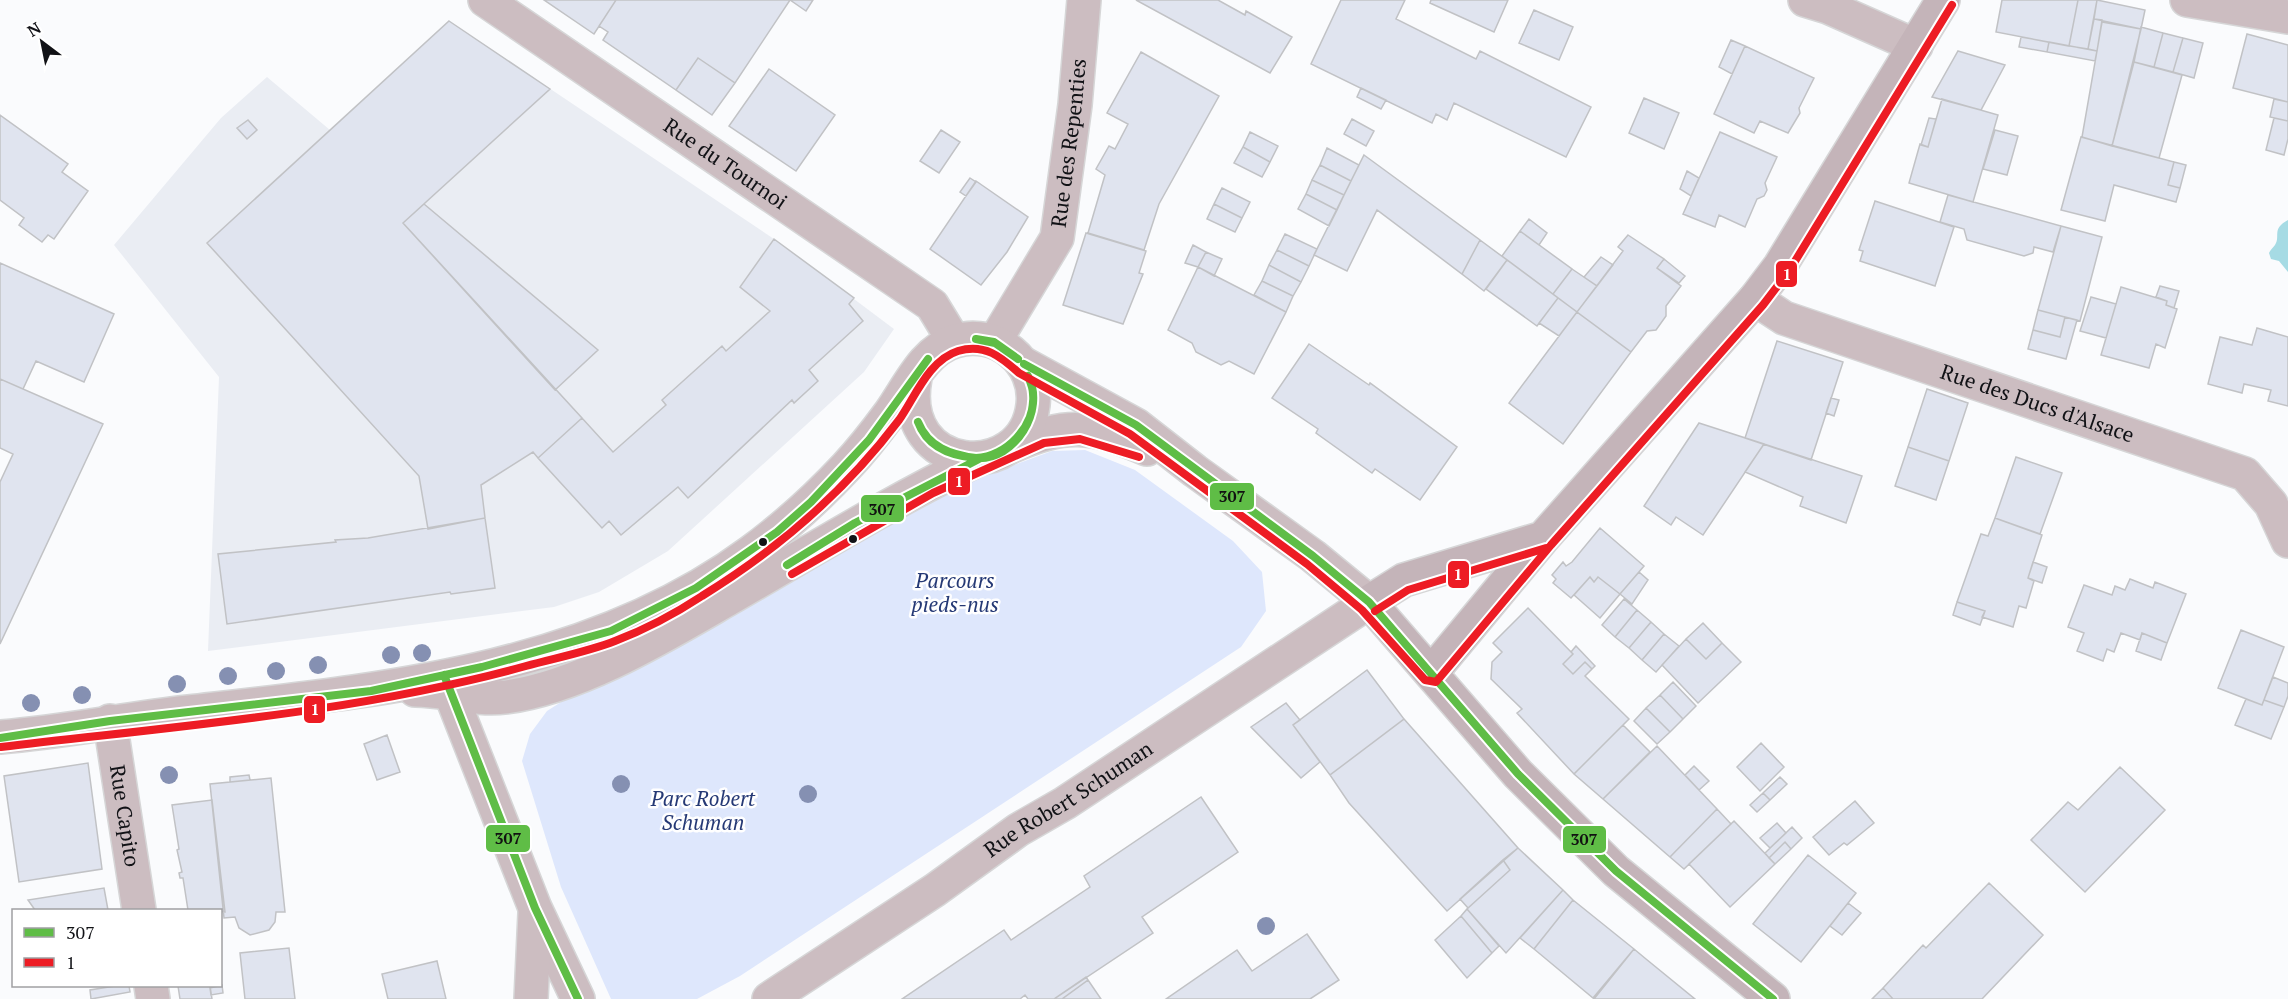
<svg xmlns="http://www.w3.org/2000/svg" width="2288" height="999" font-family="'PT Serif',serif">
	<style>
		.built { fill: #eaedf3 }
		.green { fill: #dee7fc }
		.water { fill: #a6dbe4 }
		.building { fill: #e0e4ef; stroke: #c1c2c5; stroke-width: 1.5 }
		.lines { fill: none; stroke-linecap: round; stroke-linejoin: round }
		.minor-casing { stroke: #d6d6d7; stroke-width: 36 }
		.major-casing { stroke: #d6d6d7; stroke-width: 36 }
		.minor { stroke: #ccbdc1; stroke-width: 33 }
		.major { stroke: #c4b4b9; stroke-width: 33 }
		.bus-1-casing { stroke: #fff; stroke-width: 12 }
		.bus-2-casing { stroke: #fff; stroke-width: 12 }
		.bus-1 { stroke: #5fbd46; stroke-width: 8 }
		.bus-2 { stroke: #ed1c24; stroke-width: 8 }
		.tree { fill: #8590b2 }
		.bus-dot { fill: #111216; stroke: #fff; stroke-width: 2 }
		.labels { text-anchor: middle; stroke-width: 5; stroke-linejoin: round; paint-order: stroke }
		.street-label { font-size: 21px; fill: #111216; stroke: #fff }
		.park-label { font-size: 21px; font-style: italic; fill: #253975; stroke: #fff }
		.line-badge { stroke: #fff; stroke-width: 2 }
		.badge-label { font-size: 16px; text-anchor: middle; font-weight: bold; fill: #fff }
		.pale-badge-label { font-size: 16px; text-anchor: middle; font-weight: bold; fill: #111 }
	</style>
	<rect width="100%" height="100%" fill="#fafbfd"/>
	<path class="built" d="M449,21L774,239L894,329L864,372L668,551L599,592L554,607L208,651L219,377L114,245L221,118L267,77L330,130Z"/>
	<path class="green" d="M1085,450L1135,470L1233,541L1262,572L1266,611L1241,647L740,976L697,999H611L561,887L522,761L530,734L547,711L569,697L622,675L693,639L806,574L889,520L948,489L1052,451Z"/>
	<path class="water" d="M2288,220V272L2279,261L2271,259L2269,253C2270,250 2273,248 2275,245C2281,236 2271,229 2288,220Z"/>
	<path class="building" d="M544,0H616L594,34Z
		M616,0H813L806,11L790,0L735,83L698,58L676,90L603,40L608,32L599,26Z
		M1136,0H1218L1245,15L1246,11L1292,37L1270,73Z
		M1341,0H1405L1396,19L1476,59L1480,51L1591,107L1566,157L1454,103L1447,120L1436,114L1432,123L1311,64Z
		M1431,0H1508L1494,32L1430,3Z
		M2002,0H2078L2069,46L1996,32Z
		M2078,0H2097L2088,49L2069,46Z
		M2097,0L2145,10L2141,29L2094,19Z
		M1534,10L1573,27L1559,60L1519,43Z
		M2094,19L2102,20L2097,51L2088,49Z
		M449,21L550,89L403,223L582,418L538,458L533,452L481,485L485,518L428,529L419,476L207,243Z
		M2102,22L2141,29L2112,146L2082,137Z
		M2141,27L2163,33L2154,67L2134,62Z
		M2163,33L2183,38L2173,72L2154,67Z
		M2247,34L2288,45V102L2233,88Z
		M2021,37L2049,42L2047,52L2019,47Z
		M2183,38L2203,43L2194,78L2173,72Z
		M1731,40L1745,46L1732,74L1719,67Z
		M2049,42L2097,51L2095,61L2047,52Z
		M1745,46L1814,78L1799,108L1800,113L1788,133L1760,121L1754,133L1714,114Z
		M1958,51L2005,65L1981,110L1932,97Z
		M1141,52L1219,96L1159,204L1144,250L1088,233L1105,175L1096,169L1109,146L1115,149L1128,124L1107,113Z
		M698,58L735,83L712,115L676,90Z
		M2134,62L2182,75L2159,158L2112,146Z
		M769,69L835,115L796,171L729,126Z
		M1361,88L1386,100L1381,109L1357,97Z
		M1644,98L1679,113L1664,149L1629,133Z
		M1942,99L1998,115L1973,202L1909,183L1920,144L1928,147Z
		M2274,99L2288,102V121L2270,117Z
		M0,115L68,164L62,172L88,191L54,239L48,235L42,242L19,225L24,218L0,200Z
		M1929,118L1936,119L1928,147L1921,145Z
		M2274,118L2288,121V139L2284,155L2266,150Z
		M1352,119L1374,131L1366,146L1344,134Z
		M248,120L257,130L247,139L237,128Z
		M941,130L960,142L939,173L920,161Z
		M1995,130L2018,136L2007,175L1983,169Z
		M1250,132L1278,146L1270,162L1243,147Z
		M1720,132L1777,157L1765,183L1767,190L1764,196L1757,199L1745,227L1719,215L1715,227L1683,214Z
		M2081,137L2174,162L2168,185L2180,188L2176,202L2114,185L2105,221L2061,210Z
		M1243,147L1270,162L1262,177L1234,163Z
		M1327,148L1359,165L1351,181L1320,165Z
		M1364,155L1480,240L1462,274L1377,210L1347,271L1314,255Z
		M2174,162L2186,165L2180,188L2168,185Z
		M1320,165L1351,181L1344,195L1312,180Z
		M1687,171L1699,178L1691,196L1680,189Z
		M970,178L976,182L966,196L960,192Z
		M1312,180L1344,195L1337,210L1306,194Z
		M976,181L1028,217L1007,252L981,285L930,249Z
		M1222,188L1250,202L1242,218L1214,204Z
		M1306,194L1337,210L1329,226L1298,209Z
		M1948,195L2061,226L2053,252L2034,247L2033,253L2024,256L1967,240L1964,229L1940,222Z
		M1875,201L1954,227L1935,286L1860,261L1863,251L1859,250Z
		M424,204L598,350L555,390L403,223Z
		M1214,204L1242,218L1235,232L1207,219Z
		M1529,219L1547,233L1539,245L1520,231Z
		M2061,226L2102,237L2080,321L2038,310Z
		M1520,231L1572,269L1553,294L1502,256Z
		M1086,233L1146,251L1139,273L1143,274L1123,324L1063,305Z
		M1285,234L1317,249L1309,266L1277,250Z
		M1628,235L1664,259L1657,268L1681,286L1666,306V316L1656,330L1647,331L1631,352L1577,312L1623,251L1618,247Z
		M774,239L854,298L849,304L863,321L809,370L818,381L794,403L792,400L688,498L678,487L621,535L609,521L602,528L538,458L582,418L613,452L666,405L662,400L722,346L726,351L770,311L740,287Z
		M1480,240L1507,260L1484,291L1462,274Z
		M1193,245L1206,252L1198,267L1185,263Z
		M1277,250L1309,266L1301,282L1269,265Z
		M1206,252L1222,259L1214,276L1198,267Z
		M1601,257L1613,265L1597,286L1584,277Z
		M1664,259L1685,276L1679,283L1657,268Z
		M1507,260L1558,298L1537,326L1486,289Z
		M0,263L114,314L84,382L36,361L23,389L0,379Z
		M1269,265L1301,282L1293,296L1262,281Z
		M1198,267L1286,312L1254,374L1229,361L1221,365L1196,352L1192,343L1168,330Z
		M1572,269L1597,286L1577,312L1553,294Z
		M1262,281L1293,296L1286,312L1254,295Z
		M2160,286L2179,291L2174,308L2166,305L2167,301L2156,297Z
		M2121,287L2167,301L2166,305L2177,309L2165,348L2156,344L2149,368L2101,355Z
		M2091,297L2116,304L2106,338L2080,331Z
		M1558,298L1577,312L1559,336L1539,323Z
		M2038,310L2065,317L2060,337L2033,330Z
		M1577,312L1631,352L1563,444L1509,403Z
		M2065,317L2077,320L2066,359L2028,349L2033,330L2060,337Z
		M2257,328L2288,337V406L2268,401L2271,390L2244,384L2242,393L2208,384L2220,337L2252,345Z
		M1777,341L1843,362L1811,460L1745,438Z
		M1309,344L1369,385L1370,383L1457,447L1420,500L1375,469L1372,473L1316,433L1318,429L1272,398Z
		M0,379L103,424L0,644V482L13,454L0,448Z
		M1927,389L1968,403L1949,461L1908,447Z
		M1831,398L1839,400L1834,416L1826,413Z
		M1699,423L1764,444L1703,535L1676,517L1671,525L1644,506Z
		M1764,444L1862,476L1846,523L1800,506L1803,497L1745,472Z
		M1908,447L1949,461L1936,500L1895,486Z
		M2016,457L2062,473L2040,534L1995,518Z
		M485,518L495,588L451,594L450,592L227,624L218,554L336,542L335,540L368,538Z
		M1995,518L2042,535L2028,578L2034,581L2026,608L2019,606L2013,627L1982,617L1985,611L1957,602L1981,534L1988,536Z
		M1600,528L1644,566L1620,594L1598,577L1594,582L1590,577L1571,598L1553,583L1556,579L1552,575L1563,562L1566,566L1572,562Z
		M2033,562L2047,567L2042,583L2028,578Z
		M1639,572L1648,580L1632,604L1620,594Z
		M1590,577L1594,582L1598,577L1620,594L1600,618L1574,595Z
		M2130,579L2153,588L2155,582L2186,594L2167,643L2142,633L2140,640L2121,633L2114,652L2107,649L2103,661L2077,651L2084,633L2068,627L2084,585L2112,595L2115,586L2125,590Z
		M1624,599L1637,610L1615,637L1602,625Z
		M1957,602L1985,611L1980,625L1953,615Z
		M1528,608L1573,654L1563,664L1573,674L1585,662L1592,669L1585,676L1629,719L1574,774L1517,713L1522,709L1491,679L1492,662L1502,652L1493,643Z
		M1637,610L1651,622L1629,648L1615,637Z
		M1651,622L1664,634L1642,660L1629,648Z
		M1703,623L1722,643L1706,659L1686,639Z
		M2241,630L2284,647L2262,705L2218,688Z
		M2142,633L2167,643L2161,660L2136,651Z
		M1664,634L1679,646L1656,672L1642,660Z
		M1686,639L1706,659L1722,643L1741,662L1698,703L1662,665Z
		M1576,646L1595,666L1592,669L1585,662L1573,674L1563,664L1573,654L1571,652Z
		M1367,670L1404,719L1330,775L1293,725Z
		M2273,677L2288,683V696L2284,707L2264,700Z
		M1673,682L1696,706L1683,719L1660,695Z
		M1660,695L1683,719L1670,732L1646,708Z
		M2246,699L2262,705L2264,700L2284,707L2271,739L2235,725Z
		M1286,703L1300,720L1293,725L1320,762L1301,778L1251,727Z
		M1646,708L1670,732L1657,744L1634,721Z
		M1404,719L1518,848L1447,911L1349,803L1330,775Z
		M1623,725L1650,752L1603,799L1574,774Z
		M387,735L400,772L377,780L364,744Z
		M1761,743L1784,767L1760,791L1737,767Z
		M1657,746L1717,809L1670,857L1603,799Z
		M88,763L102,869L19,882L4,776Z
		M1694,766L1709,781L1699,790L1685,775Z
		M2120,767L2165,810L2085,892L2031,840L2068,802L2078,810Z
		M249,775L250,780L230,782V777Z
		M1780,777L1787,784L1770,800L1763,793Z
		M271,778L285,912H276L275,922L269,930L250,935L239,928L235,917L224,918L210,784Z
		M1763,793L1770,800L1757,812L1750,805Z
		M1201,797L1238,852L1142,917L1153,933L1054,999H1028L1025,995L1020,999H902L1004,930L1011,940L1090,887L1084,876Z
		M212,800L225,912L188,910L183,878H180L179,873L182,872L177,850L179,849L172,805Z
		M1855,801L1874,823L1847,845L1844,843L1829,855L1813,837Z
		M1717,809L1731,824L1684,869L1670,857Z
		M1734,821L1775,864L1730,907L1689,864Z
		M1777,823L1786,833L1770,848L1760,838Z
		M1792,827L1802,838L1791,849L1785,842L1769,858L1765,853Z
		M1785,842L1791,849L1775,864L1769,858Z
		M1518,848L1563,890L1506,953L1467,909L1510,870L1503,860Z
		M1808,855L1856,893L1801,962L1753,924Z
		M1503,860L1510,870L1468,908L1460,899Z
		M1989,883L2043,935L1982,999H1893L1883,988L1923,945L1926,948Z
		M104,888L108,910H35L28,900Z
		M1563,890L1573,900L1534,949L1520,938Z
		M1573,900L1634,949L1593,998L1534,949Z
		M1848,903L1861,913L1842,935L1830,926Z
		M1467,909L1499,946L1492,953L1461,916Z
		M1461,916L1492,953L1467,978L1435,940Z
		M1307,934L1339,980L1310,999H1166L1237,950L1252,971Z
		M289,948L295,999H245L240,953Z
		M1634,949L1646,959L1695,999H1594Z
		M437,961L446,999H388L382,974Z
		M1086,977L1088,980L1062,999H1054Z
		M1088,980L1101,999H1062Z
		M222,985L223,993L211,995L210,988Z
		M115,986H129L130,992L91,999L90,990Z
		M178,986H210L212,999H180Z
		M1883,988L1893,999H1872Z"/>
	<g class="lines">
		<defs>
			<g id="minor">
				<path id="s1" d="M485,0L932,305L954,341"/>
				<path d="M1805,0L1828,7L1916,46"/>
				<path d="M2187,0L2288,17"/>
				<path id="s2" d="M1755,299L1784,318L2245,474L2271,504L2288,541"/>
				<path id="s3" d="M995,341L1057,238L1075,105L1084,0"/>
				<path d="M1010,447C1068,422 1089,425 1147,449"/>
				<path d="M444,677L535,908L578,999"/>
				<path d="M415,690C446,690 475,701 506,697C581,687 664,636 730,598C813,550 894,500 981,458"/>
				<path id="s4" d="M110,721L139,910"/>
				<path d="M0,737C63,732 126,719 189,712C382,690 590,671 751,552C785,527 817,498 846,467C862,450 876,432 890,413C908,388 924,350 955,341C996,328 1038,362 1033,405C1024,484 897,475 915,378"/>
				<path d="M151,986L153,999"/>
				<path d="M531,999L535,913"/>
				<path id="s5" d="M769,999L935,890L1018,830L1065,803L1369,602L1313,556L1195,471L1136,425L1024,364"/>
			</g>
			<path id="major" d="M1543,538L1404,580L1369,602L1518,774L1616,871L1773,999
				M1432,672L1543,538L1755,299L1780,266L1943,0"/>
		</defs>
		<use href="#minor" class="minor-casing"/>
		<use href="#major" class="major-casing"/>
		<use href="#minor" class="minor"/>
		<use href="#major" class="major"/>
		<defs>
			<path id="bus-1" d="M976,339L994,342L1018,359
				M976,339L995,343L1018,359
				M1024,364L1136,425L1313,556L1369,602L1518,774L1616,871L1773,999
				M918,422C928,447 951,455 976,458
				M918,422C927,447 950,456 976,458
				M976,458C1015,461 1046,410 1028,376
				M976,458C1006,457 1036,426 1033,394C1033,388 1030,381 1028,376
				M787,565L855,523L981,458
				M444,675L535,908L578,999
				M0,738L110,721L371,691L482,667L611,631L696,588L777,532L811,502L869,440L928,359"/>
			<path id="bus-2" d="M792,574L933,493L1044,443L1080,439L1139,457
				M1375,611L1408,590L1546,548
				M1,747C177,726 355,713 526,666C555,658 587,652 615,641C644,630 676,613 702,596C777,550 846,490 899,420C915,397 929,360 958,351C985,343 1001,357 1019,373L1130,434L1307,564L1362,610L1425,680L1436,682L1551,545L1763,305L1789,271L1952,5"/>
		</defs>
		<use href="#bus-1" class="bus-1-casing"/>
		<use href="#bus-2" class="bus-2-casing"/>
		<use href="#bus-1" class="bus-1"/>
		<use href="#bus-2" class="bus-2"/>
	</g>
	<g class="tree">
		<circle cx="422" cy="653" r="9"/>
		<circle cx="391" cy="655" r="9"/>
		<circle cx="318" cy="665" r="9"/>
		<circle cx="276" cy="671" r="9"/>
		<circle cx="228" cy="676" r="9"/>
		<circle cx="177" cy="684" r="9"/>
		<circle cx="82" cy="695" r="9"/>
		<circle cx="31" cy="703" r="9"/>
		<circle cx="169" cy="775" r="9"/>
		<circle cx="621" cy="784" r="9"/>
		<circle cx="808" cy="794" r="9"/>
		<circle cx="1266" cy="926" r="9"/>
	</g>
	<g class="bus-dot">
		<circle cx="853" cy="539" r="5"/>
		<circle cx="763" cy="542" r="5"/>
	</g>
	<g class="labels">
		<g class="street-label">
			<text dy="7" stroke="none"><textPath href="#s3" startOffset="216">Rue des Repenties</textPath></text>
			<text dy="7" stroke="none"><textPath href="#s1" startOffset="291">Rue du Tournoi</textPath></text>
			<text dy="7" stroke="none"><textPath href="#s2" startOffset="302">Rue des Ducs d'Alsace</textPath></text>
			<text dy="7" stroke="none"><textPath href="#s5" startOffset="360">Rue Robert Schuman</textPath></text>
			<text dy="7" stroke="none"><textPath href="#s4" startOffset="96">Rue Capito</textPath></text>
		</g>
		<g class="park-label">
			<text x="955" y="588">Parcours<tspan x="955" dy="24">pieds-nus</tspan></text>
			<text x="703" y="806">Parc Robert<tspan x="703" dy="24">Schuman</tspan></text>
		</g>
	</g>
	<g class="line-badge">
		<rect x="1775" y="260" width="23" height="28" rx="6" fill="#ed1c24"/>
		<rect x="947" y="467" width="24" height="29" rx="6" fill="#ed1c24"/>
		<rect x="1209" y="482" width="46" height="29" rx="6" fill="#5fbd46"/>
		<rect x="860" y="494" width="45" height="29" rx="6" fill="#5fbd46"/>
		<rect x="1447" y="560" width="23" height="29" rx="6" fill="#ed1c24"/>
		<rect x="303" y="695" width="23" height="29" rx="6" fill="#ed1c24"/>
		<rect x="485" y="824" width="46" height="29" rx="6" fill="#5fbd46"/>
		<rect x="1562" y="825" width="45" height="29" rx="6" fill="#5fbd46"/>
	</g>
	<g class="badge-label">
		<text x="1787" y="280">1</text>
		<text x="959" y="487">1</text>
		<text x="1458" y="580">1</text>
		<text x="315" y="715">1</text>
	</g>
	<g class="pale-badge-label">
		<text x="1232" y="502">307</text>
		<text x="882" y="515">307</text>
		<text x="508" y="844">307</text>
		<text x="1584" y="845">307</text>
	</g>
	<rect x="12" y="909" width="210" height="78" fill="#ffffff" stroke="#a0a0a2" stroke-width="1.5"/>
	<rect x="24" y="928" width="30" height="9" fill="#5fbd46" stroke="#a0a0a2" stroke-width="1.5"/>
	<text x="66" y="939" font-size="18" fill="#111216">307</text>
	<rect x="24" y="958" width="30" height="9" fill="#ed1c24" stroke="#a0a0a2" stroke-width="1.5"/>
	<text x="66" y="969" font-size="18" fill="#111216">1</text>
	<g transform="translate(42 42) rotate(328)" stroke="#ffffff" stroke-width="4.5" paint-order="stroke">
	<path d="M0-4.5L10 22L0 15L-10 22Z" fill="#111216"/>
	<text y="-9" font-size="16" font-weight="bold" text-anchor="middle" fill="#111216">N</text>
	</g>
</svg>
